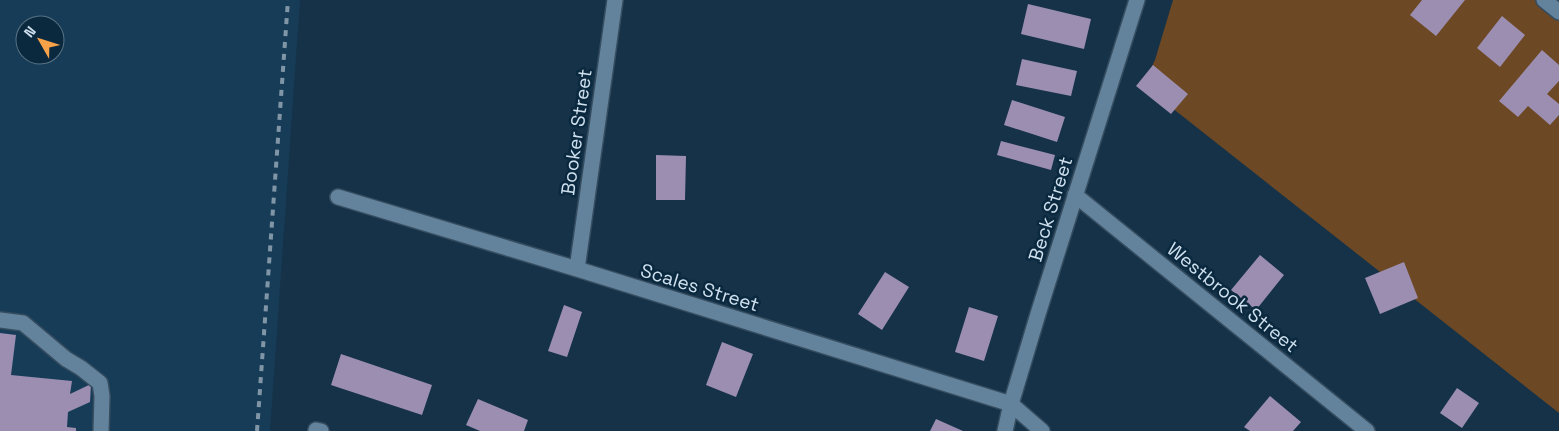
<svg xmlns="http://www.w3.org/2000/svg" width="1559" height="431" font-family="'Space Grotesk',sans-serif">
	<style>
		.built { fill: #173c57; fill-rule: evenodd }
		.green { fill: #6c4824 }
		.building { fill: #9c8eb1 }
		.lines { fill: none; stroke-linecap: round; stroke-linejoin: round }
		.minor-casing { stroke: #364d60; stroke-width: 18 }
		.minor { stroke: #63839d; stroke-width: 15 }
		.rail { stroke: #8096a7; stroke-width: 4; stroke-dasharray: 6 6; stroke-linecap: butt }
		.labels { text-anchor: middle; stroke-width: 5; stroke-linejoin: round; paint-order: stroke }
		.street-label { font-size: 19px; fill: #cfe0ee; stroke: #0a283e }
	</style>
	<rect width="100%" height="100%" fill="#153248"/>
	<path class="built" d="M0,0H300L270,431H0ZM25,25H55V55H25Z"/>
	<path class="green" d="M1173,0H1559V413L1143,85L1155,60Z"/>
	<path class="building" d="M1422,0H1465L1436,36L1410,15Z
		M1028,4L1091,19L1084,49L1021,34Z
		M1502,16L1525,35L1500,67L1477,48Z
		M1542,50L1559,65V81L1547,94L1559,104V115L1550,125L1528,106L1518,117L1499,101Z
		M1022,59L1077,71L1071,96L1016,85Z
		M1153,65L1188,94L1171,114L1136,86Z
		M1012,100L1065,117L1057,142L1004,125Z
		M1001,141L1055,155L1051,170L997,155Z
		M656,155L686,156L685,200H656Z
		M1260,255L1284,275L1256,310L1231,290Z
		M1404,262L1418,298L1380,314L1365,278Z
		M885,272L909,287L882,330L858,314Z
		M564,305L582,312L567,357L548,351Z
		M969,307L998,316L984,361L955,352Z
		M0,333L16,335L11,375L72,381L70,394L91,384L90,402L68,412L67,427L76,428V431H0Z
		M722,342L753,354L736,397L706,385Z
		M341,354L432,385L422,415L331,385Z
		M1457,388L1479,403L1462,428L1440,413Z
		M1270,396L1301,422L1293,431H1250L1244,427Z
		M478,399L528,420L524,431H480L466,425Z
		M936,419L963,431H930Z"/>
	<g class="lines">
		<defs>
			<path id="minor" d="M1544,0L1559,12
				M1075,195L1367,431
				M338,197L577,269L1011,404L1042,431
				M577,269L615,0
				M0,320L23,323L66,359L81,368L100,383L102,396L101,431
				M316,430L321,431
				M1005,431L1011,404L1038,314L1137,0"/>
		</defs>
		<use href="#minor" class="minor-casing"/>
		<use href="#minor" class="minor"/>
		<path class="rail" d="M257,431L288,0"/>
	</g>
	<g class="labels">
		<g class="street-label">
			<text transform="translate(576 132) rotate(-82)" y="7">Booker Street</text>
			<text transform="translate(1050 209) rotate(-73)" y="7">Beck Street</text>
			<text transform="translate(700 287) rotate(17)" y="7">Scales Street</text>
			<text transform="translate(1233 297) rotate(39)" y="7">Westbrook Street</text>
		</g>
	</g>
	<g transform="translate(40 40) rotate(309)"><circle r="24" fill="#0a283e" stroke="#597284"/>
	<path d="M0-4L9 19L0 12L-9 19Z" fill="#f7a149"/>
	<text y="-8" font-size="14" font-weight="bold" text-anchor="middle" fill="#cfe0ee">N</text>
	</g>
</svg>
